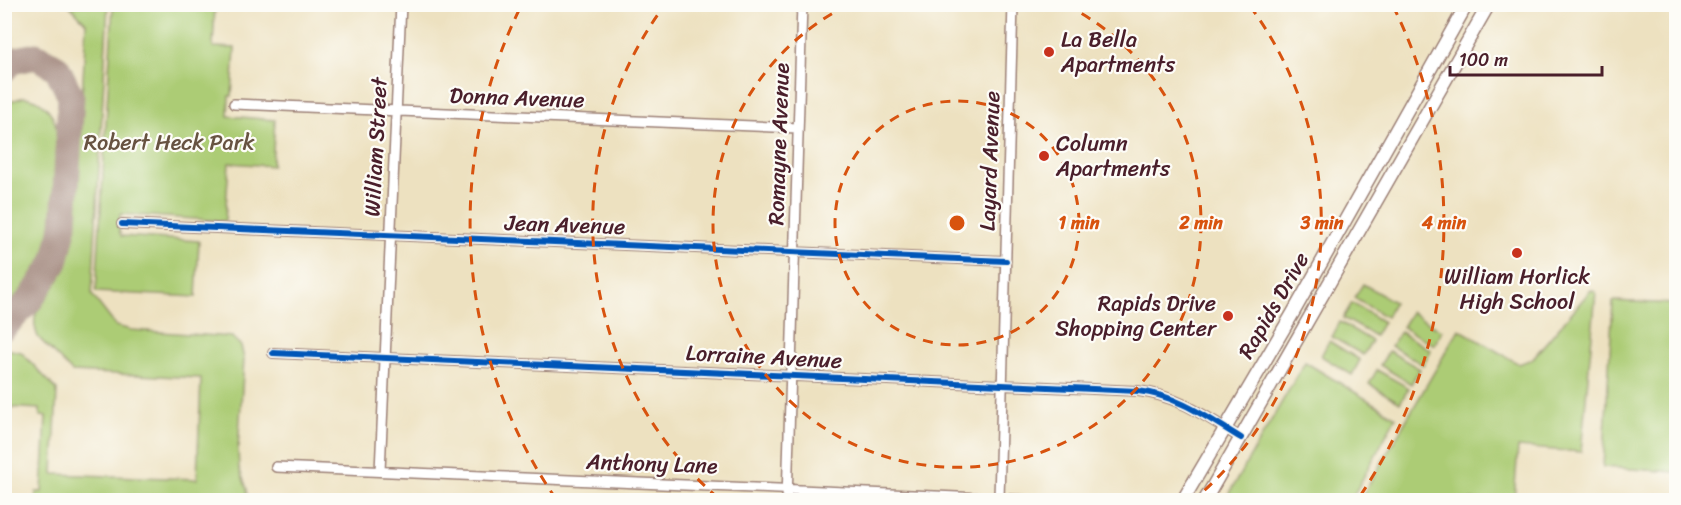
<svg xmlns="http://www.w3.org/2000/svg" width="1681" height="505" font-family="Sriracha,sans-serif">
	<style>
		.green { fill: #accc74; stroke: #7b7650; stroke-width: 1.5 }
		.lines { fill: none; stroke-linecap: round; stroke-linejoin: round }
		.taxiway { stroke: #9c8076; stroke-width: 27 }
		.minor-casing { stroke: #9c8076; stroke-width: 12 }
		.tertiary-casing { stroke: #9c8076; stroke-width: 15 }
		.minor { stroke: #fff; stroke-width: 9 }
		.tertiary { stroke: #fff; stroke-width: 12 }
		.cycleway-casing { stroke: #fdfcf7; stroke-width: 10 }
		.cycleway { stroke: #0057b8; stroke-width: 6 }
		.ring { fill: none; stroke: #d8530f; stroke-width: 3; stroke-dasharray: 10 8 }
		.poi-dot { fill: #c8321e; stroke: #fdfcf7; stroke-width: 2 }
		.labels { text-anchor: middle; stroke-width: 4.5; stroke-linejoin: round; paint-order: stroke }
		.poi-label { font-size: 22px; fill: #4a1f2b; stroke: #fdfcf7; text-anchor: start }
		.street-label { font-size: 22px; fill: #4a1f2b; stroke: #fdfcf7 }
		.park-label { font-size: 22px; fill: #675341; stroke: #fdfcf7 }
		.centre { fill: #d8530f; stroke: #fdfcf7; stroke-width: 3 }
		.ring-label { font-size: 18px; text-anchor: middle; font-weight: bold; fill: #d8530f; stroke: #fdfcf7; stroke-width: 4.5; stroke-linejoin: round; paint-order: stroke }
	</style>
	<rect width="100%" height="100%" fill="#fdfcf7"/>
	<filter id="ink" filterUnits="userSpaceOnUse"><feTurbulence type="fractalNoise" baseFrequency=".0167" numOctaves="2"/><feDisplacementMap in="SourceGraphic" scale="12" xChannelSelector="R" yChannelSelector="G"/><feConvolveMatrix kernelMatrix="1 2 1 2 8 2 1 2 1" color-interpolation-filters="sRGB"/></filter>
	<filter id="wash" filterUnits="userSpaceOnUse"><feTurbulence type="fractalNoise" baseFrequency=".008" numOctaves="4" result="noise"/><feDisplacementMap in="SourceGraphic" scale="24" xChannelSelector="R" yChannelSelector="G"/><feGaussianBlur stdDeviation="1.35" result="paint"/><feColorMatrix in="noise" values="0 0 0 0 0 0 0 0 0 0 0 0 0 0 0 0 0 1.4 0 .05"/><feComposite in="paint" operator="in"/></filter>
	<g filter="url(#wash)">
		<rect width="100%" height="100%" fill="#ede1c0"/>
		<path class="green" d="M69,5H108L92,295L116,326L131,330L232,337L241,346L244,359L238,449L239,468L247,489L248,500H36V492H42L46,416H40V409L5,407V349L21,352L57,390L53,474L197,479L201,378L72,372L38,337C35,329 33,321 36,314C39,305 47,298 52,290C65,271 72,250 75,228L86,23Z
			M113,5H215L213,47L235,48L232,96H229L228,116L275,120L272,166L229,163L225,221L120,214L119,230L121,236L199,241L196,297L96,292Z
			M24,97C44,99 53,112 57,130C55,173 59,224 40,264C32,280 17,295 5,307V103Z
			M1363,284L1394,302L1386,317L1354,298Z
			M1591,290L1596,292L1581,452L1518,447L1514,500H1360L1459,329L1519,364L1532,359Z
			M1613,301L1676,304V472L1603,467Z
			M1352,303L1383,322L1375,336L1343,318Z
			M1411,312L1442,331L1434,345L1402,327Z
			M1340,322L1372,341L1363,355L1332,337Z
			M1400,332L1431,350L1423,365L1391,346Z
			M1329,341L1360,360L1352,375L1321,356Z
			M1389,351L1420,369L1411,384L1380,365Z
			M1305,362L1396,417L1351,500H1225Z
			M1377,370L1409,388L1400,403L1369,384Z"/>
		<g class="lines">
			<path class="taxiway" d="M4,69L12,61L36,56L57,68L71,97L64,225L55,262L30,300L4,327"/>
		</g>
	</g>
	<g filter="url(#ink)">
		<g class="lines">
			<defs>
				<path id="minor" d="M784,4L802,5
					M234,104L798,128
					M122,224L1006,261
					M273,353L1138,391C1177,395 1208,418 1241,438
					M276,467L1026,500
					M380,471L401,4
					M999,498L1013,4
					M787,500L802,4"/>
				<path id="tertiary" d="M1183,500L1293,313L1467,4
					M1205,500L1489,4"/>
			</defs>
			<use href="#minor" class="minor-casing"/>
			<use href="#tertiary" class="tertiary-casing"/>
			<use href="#minor" class="minor"/>
			<use href="#tertiary" class="tertiary"/>
			<defs>
				<path id="cycleway" d="M122,224L1006,261
					M273,353L1138,391C1177,395 1208,418 1241,438"/>
			</defs>
			<use href="#cycleway" class="cycleway-casing"/>
			<use href="#cycleway" class="cycleway"/>
		</g>
	</g>
	<g class="ring">
		<circle cx="957" cy="223" r="122"/>
		<path d="M1066 5A244 244 0 1 1 848 5"/>
		<path d="M718 498A365 365 0 0 1 664 6M1250 6A365 365 0 0 1 1196 498"/>
		<path d="M556 499A487 487 0 0 1 521 6M1393 6A487 487 0 0 1 1358 499"/>
	</g>
	<g class="poi-dot">
		<circle cx="1049" cy="52" r="6"/>
		<circle cx="1044" cy="156" r="6"/>
		<circle cx="1517" cy="253" r="6"/>
		<circle cx="1228" cy="316" r="6"/>
	</g>
	<g class="labels">
		<g class="poi-label">
			<text x="1061" y="47">La Bella<tspan x="1061" dy="25">Apartments</tspan></text>
			<text x="1056" y="151">Column<tspan x="1056" dy="25">Apartments</tspan></text>
			<text x="1517" y="284" text-anchor="middle">William Horlick<tspan x="1517" dy="25">High School</tspan></text>
			<text x="1216" y="311" text-anchor="end">Rapids Drive<tspan x="1216" dy="25">Shopping Center</tspan></text>
		</g>
		<g class="street-label">
			<text transform="translate(517 97) rotate(2)" y="8">Donna Avenue</text>
			<text transform="translate(778 144) rotate(-88)" y="8">Romayne Avenue</text>
			<text transform="translate(375 147) rotate(-87)" y="8">William Street</text>
			<text transform="translate(989 161) rotate(-88)" y="8">Layard Avenue</text>
			<text transform="translate(565 224) rotate(2)" y="8">Jean Avenue</text>
			<text transform="translate(1273 305) rotate(-60)" y="8">Rapids Drive</text>
			<text transform="translate(764 356) rotate(3)" y="8">Lorraine Avenue</text>
			<text transform="translate(652 463) rotate(2)" y="8">Anthony Lane</text>
		</g>
		<g class="park-label">
			<text x="169" y="150">Robert Heck Park</text>
		</g>
	</g>
	<circle cx="957" cy="223" r="9" class="centre"/>
	<g class="ring-label">
		<text x="1079" y="229">1 min</text>
		<text x="1201" y="229">2 min</text>
		<text x="1322" y="229">3 min</text>
		<text x="1444" y="229">4 min</text>
	</g>
	<rect width="1681" height="505" fill="none" stroke="#fdfcf7" stroke-width="24"/>
	<path d="M1450 66v9h152v-9" fill="none" stroke="#4a1f2b" stroke-width="3"/>
	<text x="1459" y="66" font-size="18" fill="#4a1f2b" stroke="#fdfcf7" stroke-width="4.5" paint-order="stroke">100 m</text>
</svg>
